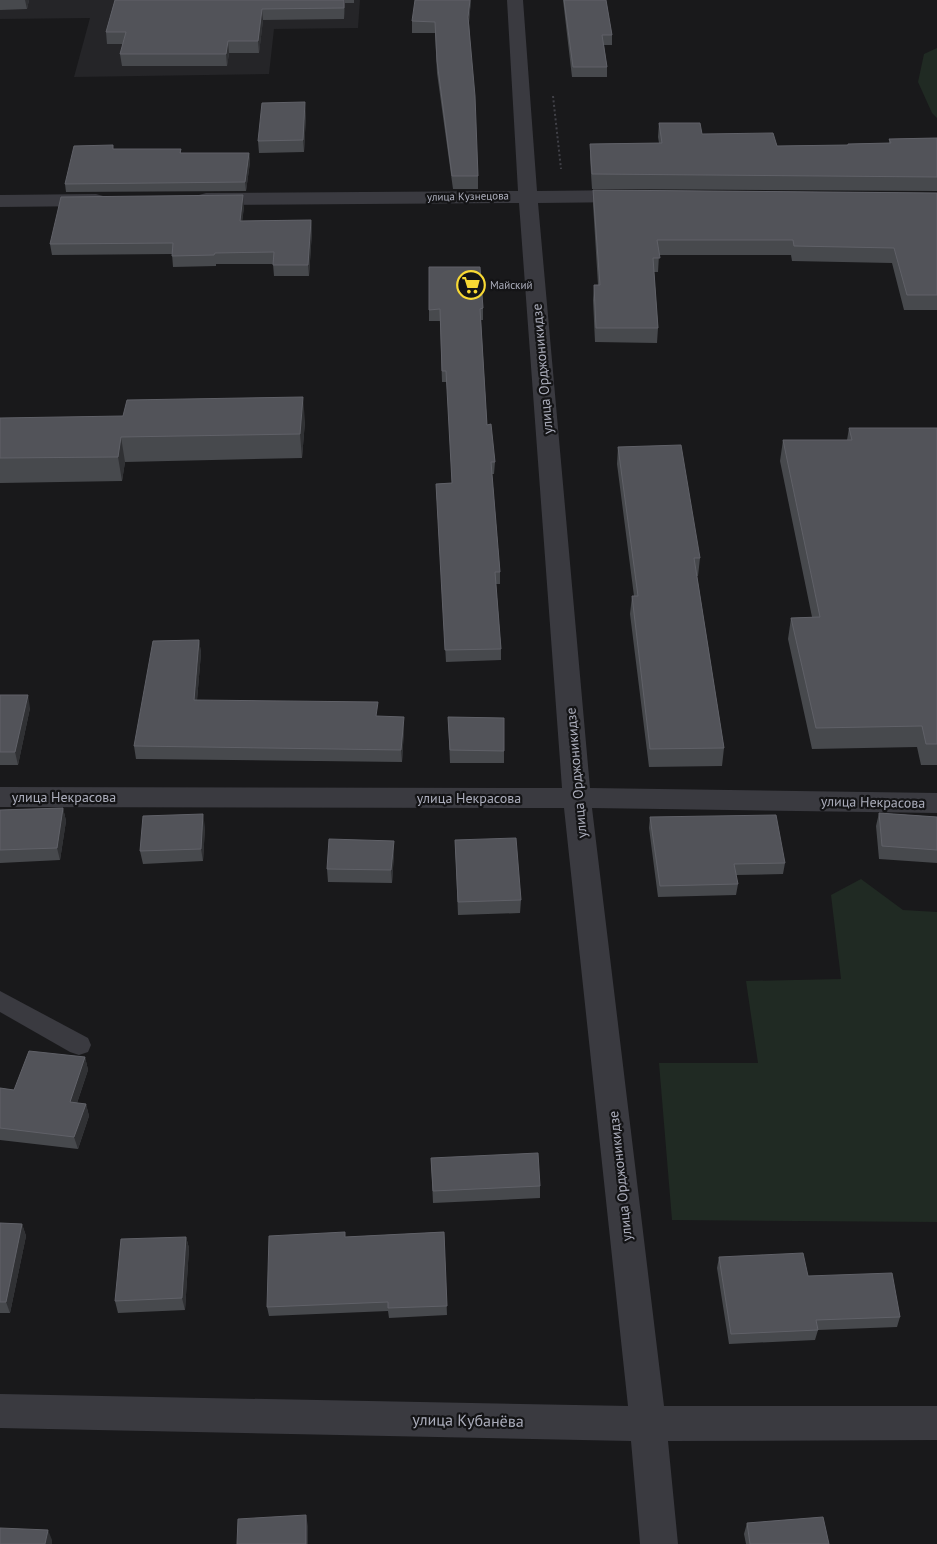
<svg xmlns="http://www.w3.org/2000/svg" width="937" height="1544" font-family="'PT Sans',sans-serif">
	<style>
		.built { fill: #252528 }
		.green { fill: #202a23 }
		.lines { fill: none; stroke-linecap: round; stroke-linejoin: round }
		.path { stroke: #404047; stroke-width: 2; stroke-dasharray: 2 2.5; stroke-linecap: butt }
		.service { fill: #3a3a40; fill-rule: evenodd }
		.minor { fill: #3a3a40; fill-rule: evenodd }
		.wall { fill: #47494d }
		.shaded-wall { fill: #303134 }
		.building { fill: #525359; stroke: #606168 }
		.labels { text-anchor: middle; stroke-width: 4.5; stroke-linejoin: round; paint-order: stroke }
		.far-street-label { font-size: 11px; fill: #abadbb; stroke: #141416 }
		.far-poi-label { font-size: 11px; fill: #abadbb; stroke: #141416; text-anchor: start }
		.street-label { font-size: 14px; fill: #abadbb; stroke: #141416 }
		.near-street-label { font-size: 16px; fill: #abadbb; stroke: #141416 }
	</style>
	<rect width="100%" height="100%" fill="#19191b"/>
	<path class="built" d="M0,0H360L358,28L274,29L269,74L74,77L90,18L0,19Z"/>
	<path class="green" d="M937,48V118L932,113L918,82L924,54Z
		M861,879L903,910L937,912V1222L672,1220L659,1063H758L746,981L841,979L831,895Z"/>
	<g class="lines">
		<path class="path" d="M553,96L561,169"/>
		<path class="service" d="M0,991L88,1038L91,1045L88,1052L79,1055L70,1052L0,1012Z"/>
		<path class="minor" d="M507,0H523L537,191L631,190L638,192L641,196L638,200L631,202L538,203L590,788L937,793V813L592,808L664,1406H937V1440L668,1441L678,1544H640L631,1441L0,1428V1394L628,1406L564,808L0,807V787L562,788L519,203L206,205L199,203L196,199L199,195L206,193L518,191Z
			M96,194L103,196L106,200L103,204L96,206L0,207V195Z"/>
	</g>
	<path class="wall" d="M0,0H29L27,9L0,10Z
		M115,0H354V3H345L344,19L263,20L259,53H229L227,66H122L120,54L123,44H107L106,32Z
		M471,0L469,23L478,176V189H453L437,73L435,33H412V21Z
		M563,0H606L612,35V45H604L607,67V77H572Z
		M306,114L304,152L259,153L258,141Z
		M659,123L702,134L777,146L848,145V144L889,143V139L937,138V191L592,189L590,158V144L659,143L658,137Z
		M114,149H181V153H249L250,162L246,191L66,192L65,184Z
		M593,190L937,193V310H904L892,263L792,261L791,255H659L658,272H654L658,328L657,343L595,342L593,300L594,285H598L593,204Z
		M244,207L242,221L311,220L312,231L309,276H274L273,264H216V266L173,267L172,254L52,255L50,244Z
		M429,267L483,308V320H481L487,425L495,462L494,474H492L500,572V584H496L501,649V660L446,662L436,484L452,483L447,382H442L440,321H429Z
		M0,418L305,421L302,458L125,462L122,481L0,483Z
		M849,428H937V765H921L917,747L812,749L788,639L791,618L812,617L780,461L783,440H847Z
		M618,447L700,558L698,576H697L724,748L722,766L649,767L630,614L632,596H634L617,464Z
		M199,640L201,653L197,700L378,716L404,729L402,762L136,759L134,746Z
		M0,695L30,708L18,765H0Z
		M448,717L504,718V763H450Z
		M63,808L66,821L60,860L0,863V810Z
		M879,813L937,817V863L879,859L876,826Z
		M650,817L785,863L783,874L736,875L738,884L736,895L658,897L649,828Z
		M205,827L203,861L143,864L140,851Z
		M455,840L521,900L520,913L458,915Z
		M394,841V853L392,883L328,882L327,869Z
		M85,1057L88,1070L77,1103L86,1104L89,1116L78,1149L0,1140V1088L14,1090Z
		M431,1158L540,1186V1198L433,1203Z
		M0,1223L22,1224L26,1236L10,1313H0Z
		M444,1232L447,1315L389,1318L388,1311L269,1316L267,1307L345,1237Z
		M186,1237L189,1248L185,1310L118,1313L115,1301Z
		M719,1257L808,1276L900,1317L897,1327L818,1330L815,1340L729,1344L717,1268Z
		M747,1523L829,1544H746L744,1534Z"/>
	<path class="shaded-wall" d="M25,0H29L27,9Z
		M344,0H345V3L344,19Z
		M470,0H471L468,29V17Z
		M262,9L263,20L259,53L258,41Z
		M228,41L229,53L227,66L226,54Z
		M305,102L306,114L304,152L303,140Z
		M249,153L250,162L246,191L245,182Z
		M243,195L244,207L241,232L240,221Z
		M311,220L312,231L309,276L308,265Z
		M303,397L305,421L302,458L300,434Z
		M121,437L125,462L122,481L118,457Z
		M199,640L201,653L196,712L194,700Z
		M28,695L30,708L18,765L15,752Z
		M404,717V729L402,762L401,750Z
		M63,808L66,821L60,860L57,848Z
		M203,814L205,827L203,861L201,849Z
		M394,841V853L392,883L391,870Z
		M85,1057L88,1070L73,1115L70,1102Z
		M86,1104L89,1116L78,1149L74,1137Z
		M22,1224L26,1236L10,1313L6,1302Z
		M186,1237L189,1248L185,1310L182,1298Z
		M306,1515L308,1526V1544H306Z
		M48,1530L52,1540V1544H45Z"/>
	<path class="building" d="M115,0H344V8L262,9L258,41H228L226,54H120L126,32H106Z
		M415,0H470L468,17L475,96L478,176H452L437,61L435,22L412,21Z
		M564,0H606L612,35H602L607,67H573Z
		M305,102L303,140L258,141L262,103Z
		M659,123H700L702,134L773,133L777,146L848,145V144L891,143L889,139L937,138V177L592,174L590,144L662,143Z
		M113,145V149H181L180,153H249L245,182L65,184L74,146Z
		M593,190L937,193V295H907L894,248L794,246L793,240H657L660,258H653L658,328H596L594,285H600Z
		M243,195L240,221L311,220L308,265H273L274,252L215,253L214,255L172,256L173,243L50,244L61,197Z
		M429,267H480L483,308L480,309L487,425L491,424L495,462H491L500,572H495L501,649L445,650L436,484L452,483L446,371H442L440,309L429,310Z
		M303,397L300,434L121,437L118,457L0,458V418L123,416L127,400Z
		M849,428H937V744H926L922,726L816,728L791,618L820,617L783,440H852Z
		M681,445L700,558H694L724,748L650,749L632,596H638L618,447Z
		M199,640L194,700L378,702L376,716L404,717L401,750L134,746L153,641Z
		M0,695H28L15,752H0Z
		M448,717L504,718V751L450,750Z
		M63,808L57,848L0,850V810Z
		M879,813L937,817V850L882,846Z
		M203,814L201,849L140,851L143,816Z
		M776,815L785,863L734,864L738,884L660,886L650,817Z
		M516,838L521,900L458,902L455,840Z
		M329,839L394,841L391,870L327,869Z
		M29,1051L85,1057L70,1102L86,1104L74,1137L0,1128V1088L14,1090Z
		M538,1153L540,1186L433,1191L431,1158Z
		M0,1223L22,1224L6,1302H0Z
		M345,1232V1237L444,1232L447,1306L388,1308V1302L267,1307L269,1236Z
		M186,1237L182,1298L115,1301L121,1239Z
		M803,1253L808,1276L892,1273L900,1317L816,1320L818,1330L731,1334L719,1257Z
		M306,1515V1544H237L238,1519Z
		M823,1517L829,1544H750L747,1523Z
		M0,1528L48,1530L45,1544H0Z"/>
	<defs>
		<symbol id="supermarket-ring" viewBox="-11 -11 22 22"><circle r="9.5" fill="#141416" stroke="#f8d934" stroke-width="1.5"/><path d="M-6-5.5h2.5l.6 2H6L4.5 2H-2.5L-4.4-4H-6ZM-1.5 3.2a1.3 1.3 0 1 0 .1 0ZM3 3.2a1.3 1.3 0 1 0 .1 0Z" fill="#f8d934"/></symbol>
	</defs>
	<g fill-rule="evenodd">
		<use href="#supermarket-ring" x="455" y="269" width="32" height="32"/>
	</g>
	<g class="labels">
		<g class="far-street-label">
			<text transform="translate(468 196) rotate(-1)" y="4">улица Кузнецова</text>
		</g>
		<g class="far-poi-label">
			<text x="490" y="289">Майский</text>
		</g>
		<g class="street-label">
			<text transform="translate(542 369) rotate(-95)" y="5">улица Орджоникидзе</text>
			<text transform="translate(576 773) rotate(-95)" y="5">улица Орджоникидзе</text>
			<text x="64" y="802">улица Некрасова</text>
			<text x="469" y="803">улица Некрасова</text>
			<text transform="translate(873 802) rotate(1)" y="5">улица Некрасова</text>
			<text transform="translate(620 1176) rotate(-96)" y="5">улица Орджоникидзе</text>
		</g>
		<g class="near-street-label">
			<text transform="translate(468 1420) rotate(1)" y="6">улица Кубанёва</text>
		</g>
	</g>
</svg>
